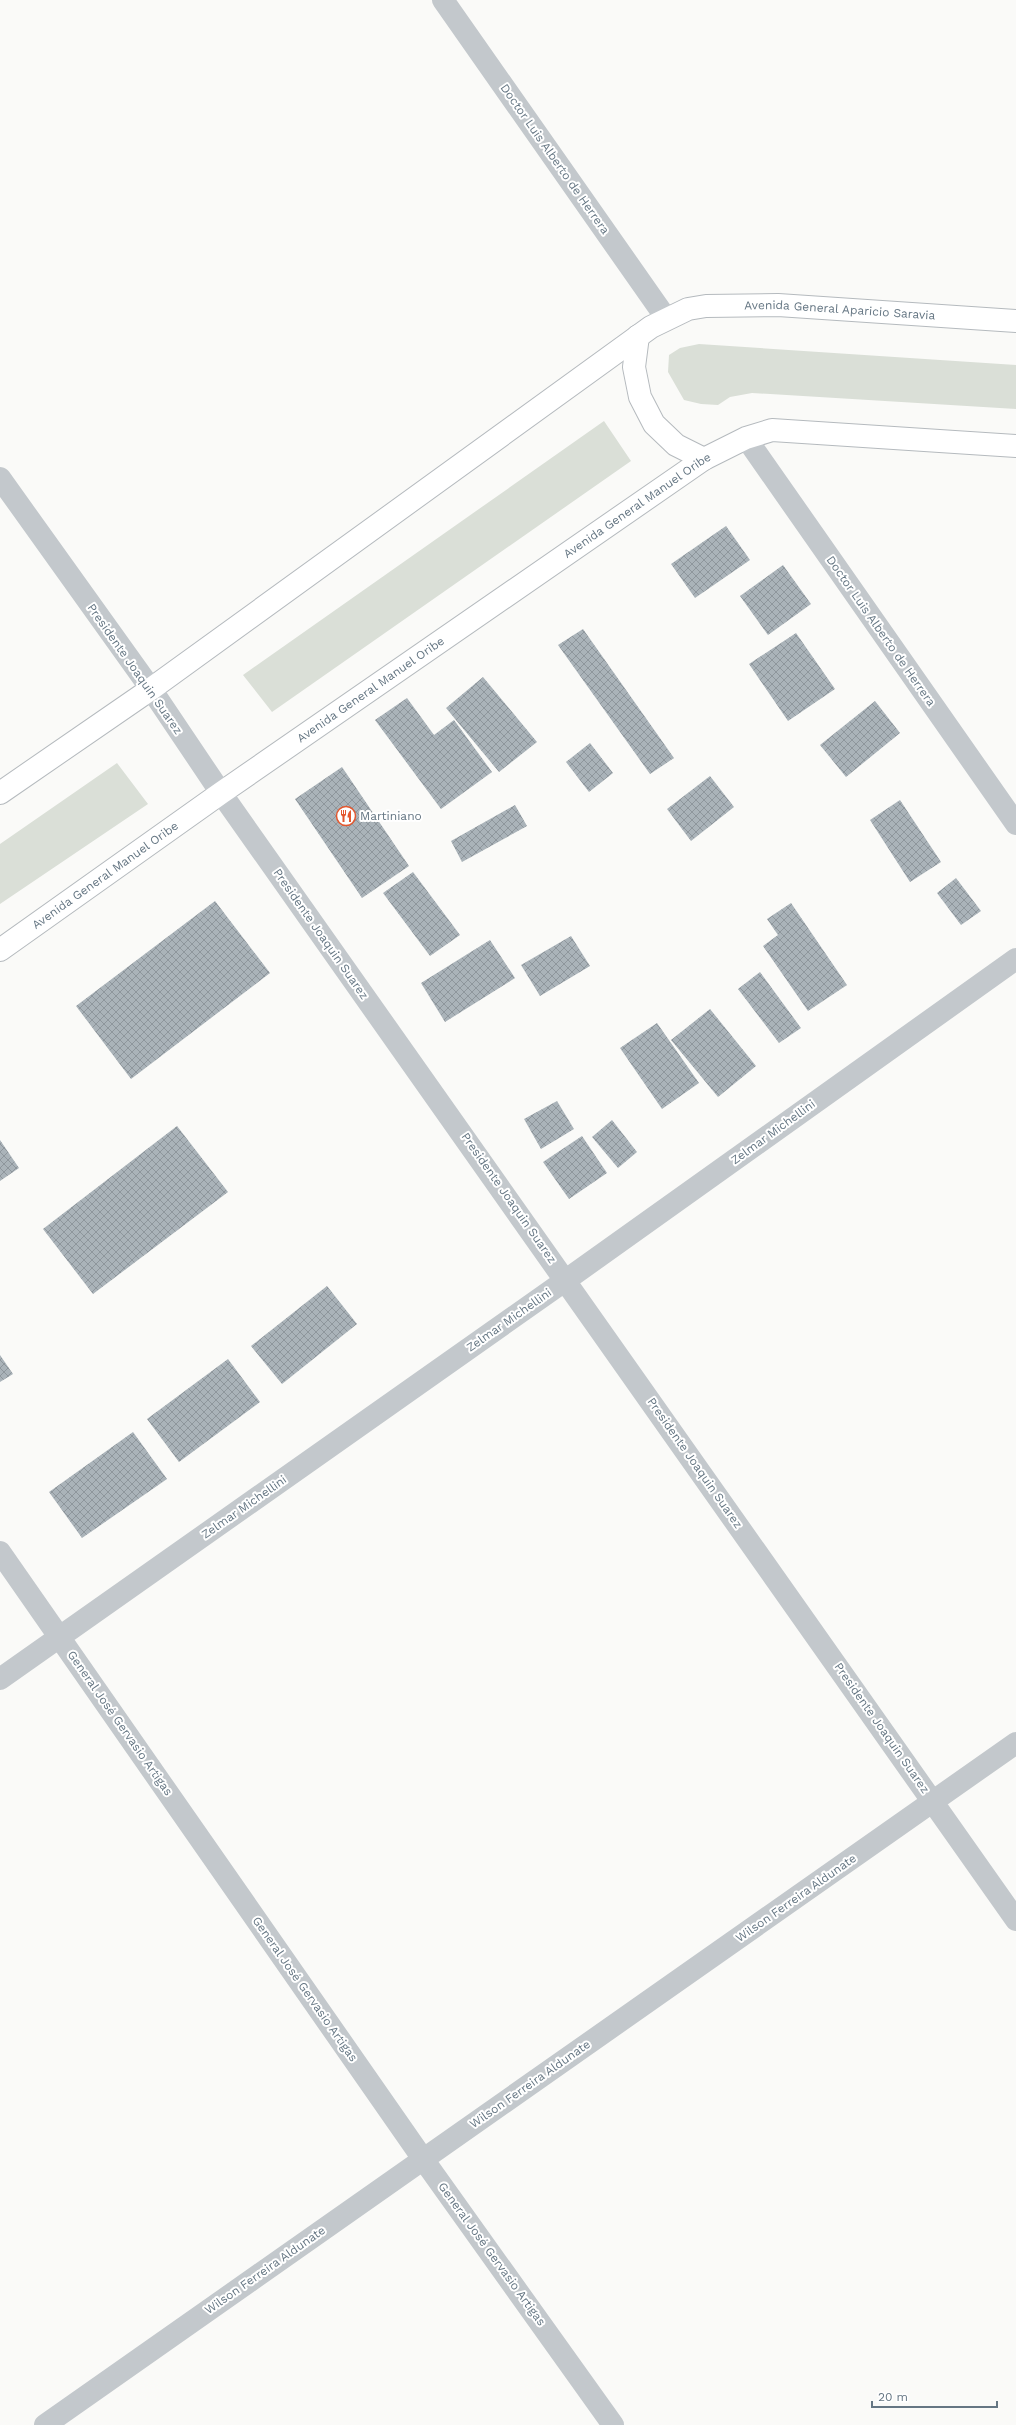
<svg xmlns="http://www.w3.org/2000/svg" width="1016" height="2425" font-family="'Work Sans',sans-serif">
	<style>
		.grass { fill: #dadfd7 }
		.building { fill: url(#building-cross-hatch) }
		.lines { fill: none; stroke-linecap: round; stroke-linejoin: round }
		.major-casing { stroke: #b5babe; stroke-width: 24 }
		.minor { stroke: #c3c8cc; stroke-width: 22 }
		.major { stroke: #fff; stroke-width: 22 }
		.labels { text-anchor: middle; stroke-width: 4; stroke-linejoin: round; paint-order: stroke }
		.street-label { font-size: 12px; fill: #657683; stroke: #fff }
		.poi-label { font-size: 12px; fill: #657683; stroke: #fff; text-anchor: start }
	</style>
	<defs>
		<pattern id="building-cross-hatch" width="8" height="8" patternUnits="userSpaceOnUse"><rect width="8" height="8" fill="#aab3b9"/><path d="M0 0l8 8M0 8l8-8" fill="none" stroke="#8e969c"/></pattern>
	</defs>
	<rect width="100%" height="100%" fill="#fafaf8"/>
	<path class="grass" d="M699,344L1016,365V409L752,393L730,397L718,405L701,404L684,400L668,372L669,355L680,348Z
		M604,421L631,461L272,712L243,675Z
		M117,763L148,804L0,904V844Z"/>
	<path class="building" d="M726,526L750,560L695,598L671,564Z
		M783,565L811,604L768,635L740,596Z
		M583,629L674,758L650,774L558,645Z
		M796,633L835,689L788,721L749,664Z
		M483,677L537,742L499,772L446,708Z
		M407,698L434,735L454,720L492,772L441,809L375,720Z
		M875,701L900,733L846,777L820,745Z
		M590,743L613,773L589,792L566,762Z
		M342,767L409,866L362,898L295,799Z
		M710,776L734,807L691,841L667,809Z
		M900,800L941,862L910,882L870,820Z
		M515,805L527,826L462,862L451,841Z
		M413,872L460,935L430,956L383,893Z
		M956,878L981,911L961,925L937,893Z
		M215,901L270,973L131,1079L76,1006Z
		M791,903L847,985L808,1011L763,946L778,935L767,919Z
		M571,936L590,966L540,996L521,965Z
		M490,940L515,978L445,1022L421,983Z
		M760,972L801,1028L779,1043L738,989Z
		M710,1009L756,1066L718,1097L671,1040Z
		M657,1023L699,1083L662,1109L620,1048Z
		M557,1101L574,1129L541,1149L524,1119Z
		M612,1120L637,1152L618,1168L592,1137Z
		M177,1126L228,1192L93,1294L43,1229Z
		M582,1136L607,1173L569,1199L543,1162Z
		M0,1140L19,1168L0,1181Z
		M327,1286L357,1324L282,1384L251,1346Z
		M0,1355L13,1374L0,1382Z
		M228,1359L260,1402L179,1462L147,1419Z
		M133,1432L167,1479L82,1538L49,1492Z"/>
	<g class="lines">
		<defs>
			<g id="major">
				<path d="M638,336L634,367L640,397L654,424L676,445L704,459"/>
				<path id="s1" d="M0,793L151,689L651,327L688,309L706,306L778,305L1016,321"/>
				<path id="s2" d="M0,950L221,793L704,459L746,438L772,430L1016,446"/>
			</g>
		</defs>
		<use href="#major" class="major-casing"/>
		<path class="minor" d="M443,0L666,318
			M746,438L1016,824
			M0,478L151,689L221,793L1016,1920
			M0,1552L423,2159L613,2425
			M0,1679L566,1280L1016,959
			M45,2425L1016,1743"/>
		<use href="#major" class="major"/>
	</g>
	<defs>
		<symbol id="restaurant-ring" viewBox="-11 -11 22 22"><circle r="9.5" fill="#fff" stroke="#e4572e" stroke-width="1.5"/><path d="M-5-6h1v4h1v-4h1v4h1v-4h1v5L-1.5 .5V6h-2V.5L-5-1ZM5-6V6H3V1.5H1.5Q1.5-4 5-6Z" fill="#e4572e"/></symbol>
	</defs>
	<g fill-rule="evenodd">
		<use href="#restaurant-ring" x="335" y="805" width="22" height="22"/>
	</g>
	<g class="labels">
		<g class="street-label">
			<text transform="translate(555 159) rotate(55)" y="4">Doctor Luis Alberto de Herrera</text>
			<text dy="4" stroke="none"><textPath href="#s1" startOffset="994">Avenida General Aparicio Saravia</textPath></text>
			<text dy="4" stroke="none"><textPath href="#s2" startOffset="777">Avenida General Manuel Oribe</textPath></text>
			<text transform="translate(881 631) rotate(55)" y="4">Doctor Luis Alberto de Herrera</text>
			<text transform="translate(135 669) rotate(55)" y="4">Presidente Joaquin Suarez</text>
			<text dy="4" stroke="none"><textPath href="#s2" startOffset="453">Avenida General Manuel Oribe</textPath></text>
			<text dy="4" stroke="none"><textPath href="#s2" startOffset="129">Avenida General Manuel Oribe</textPath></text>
			<text transform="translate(321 934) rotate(55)" y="4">Presidente Joaquin Suarez</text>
			<text transform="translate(773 1132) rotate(-36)" y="4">Zelmar Michellini</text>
			<text transform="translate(509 1198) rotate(55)" y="4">Presidente Joaquin Suarez</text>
			<text transform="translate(509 1320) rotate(-35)" y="4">Zelmar Michellini</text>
			<text transform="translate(695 1463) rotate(55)" y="4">Presidente Joaquin Suarez</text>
			<text transform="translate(244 1507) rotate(-35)" y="4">Zelmar Michellini</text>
			<text transform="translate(120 1723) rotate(55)" y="4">General José Gervasio Artigas</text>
			<text transform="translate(882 1728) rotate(55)" y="4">Presidente Joaquin Suarez</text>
			<text transform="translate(796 1898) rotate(-35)" y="4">Wilson Ferreira Aldunate</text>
			<text transform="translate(305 1989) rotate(55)" y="4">General José Gervasio Artigas</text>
			<text transform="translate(530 2084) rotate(-35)" y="4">Wilson Ferreira Aldunate</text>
			<text transform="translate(492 2254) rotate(54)" y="4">General José Gervasio Artigas</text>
			<text transform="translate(265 2270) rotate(-35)" y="4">Wilson Ferreira Aldunate</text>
		</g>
		<g class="poi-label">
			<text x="360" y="820">Martiniano</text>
		</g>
	</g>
	<path d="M872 2401v6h125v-6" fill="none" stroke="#657683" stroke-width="2"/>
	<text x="878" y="2401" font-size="12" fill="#657683" stroke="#ffffff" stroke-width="3" paint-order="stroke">20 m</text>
</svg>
